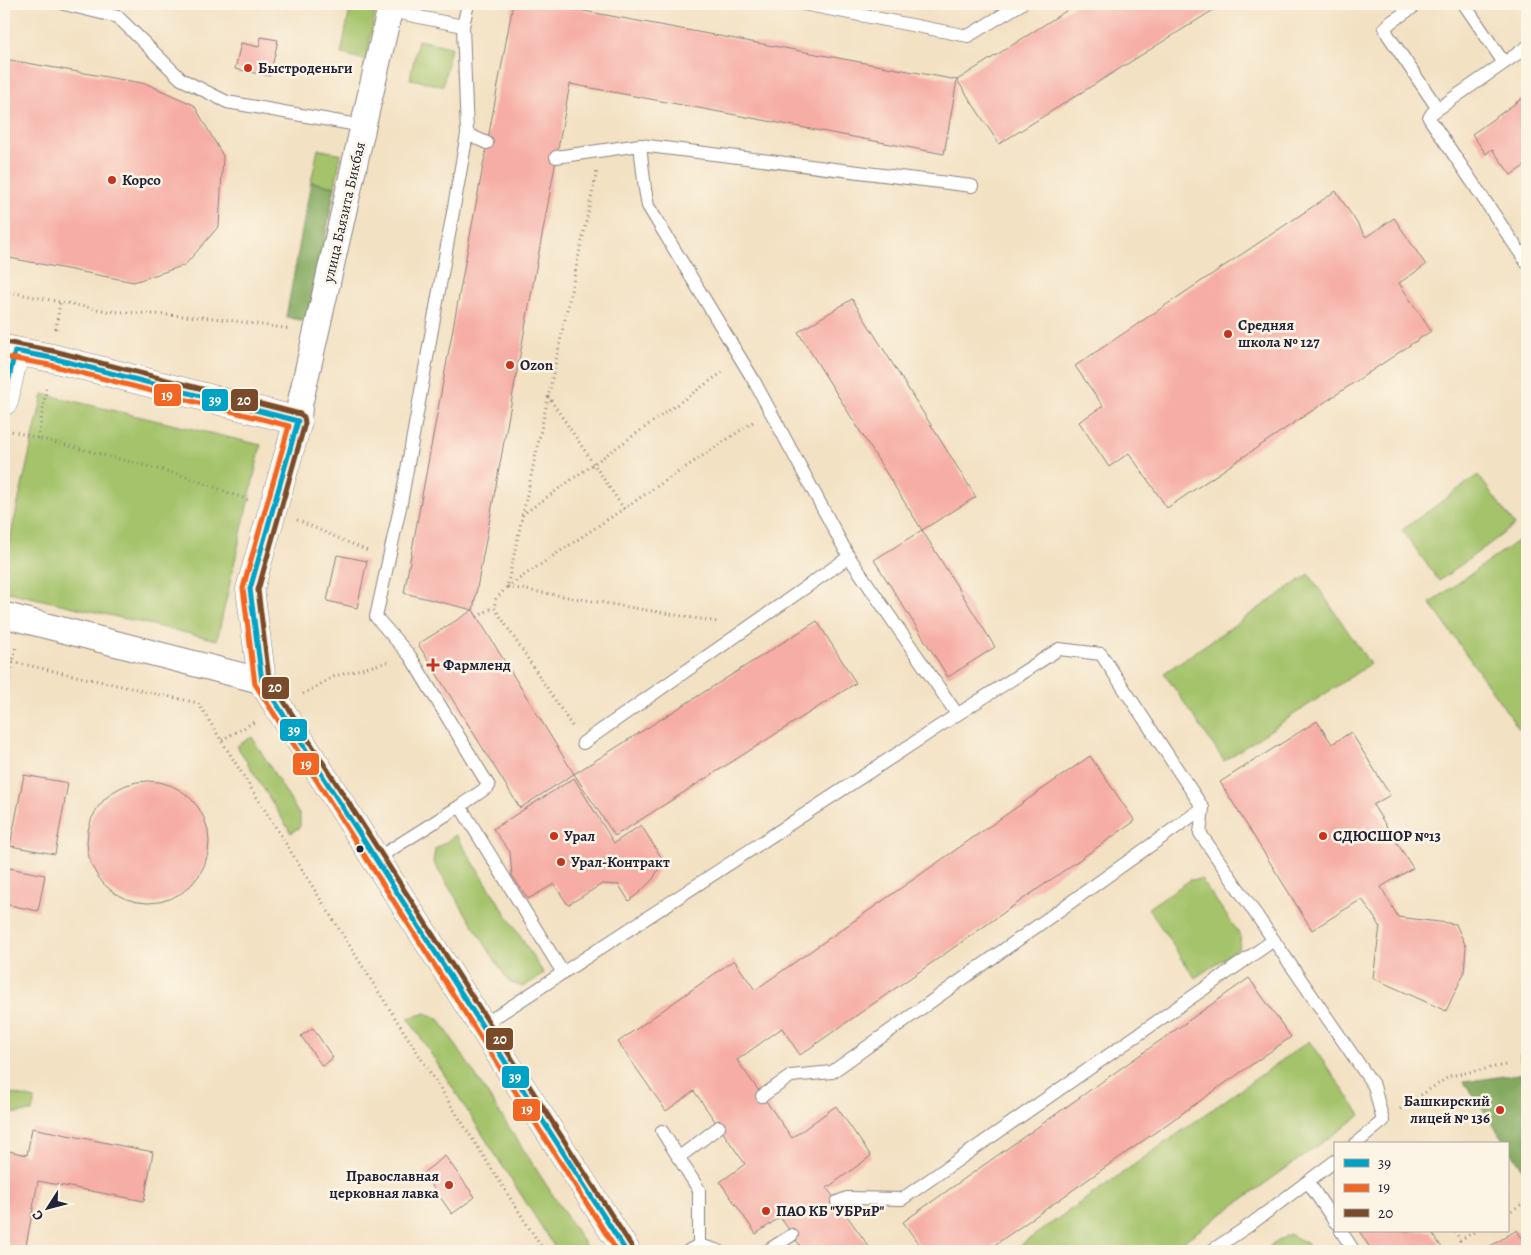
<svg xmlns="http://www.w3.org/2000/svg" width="1531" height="1255" font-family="Alegreya,serif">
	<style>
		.green { fill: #a4c36b; stroke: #637253 }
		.forest { fill: #83a95f; stroke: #52664d }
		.building { fill: #f6ada5 }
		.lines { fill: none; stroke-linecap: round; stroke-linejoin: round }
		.service-casing { stroke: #8a827f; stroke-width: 14 }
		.minor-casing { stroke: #8a827f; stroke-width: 27 }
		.secondary-casing { stroke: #8a827f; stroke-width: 29 }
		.path { stroke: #8a827f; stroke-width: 3; stroke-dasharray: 1 4; stroke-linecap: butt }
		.service { stroke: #fff; stroke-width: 12 }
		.minor { stroke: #fff; stroke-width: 25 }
		.secondary { stroke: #fff; stroke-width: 28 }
		.bus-1-casing { stroke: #fcf5e5; stroke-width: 9 }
		.bus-2-casing { stroke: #fcf5e5; stroke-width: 9 }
		.bus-3-casing { stroke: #fcf5e5; stroke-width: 9 }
		.bus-1 { stroke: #02a2c7; stroke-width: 5 }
		.bus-2 { stroke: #f26522; stroke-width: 5 }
		.bus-3 { stroke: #7a4b2a; stroke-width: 5 }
		.poi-dot { fill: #c8321e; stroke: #fcf5e5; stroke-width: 2 }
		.bus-dot { fill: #22223b; stroke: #fcf5e5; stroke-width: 2 }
		.labels { text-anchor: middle; stroke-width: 5; stroke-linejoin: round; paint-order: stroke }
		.poi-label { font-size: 15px; font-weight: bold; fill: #22223b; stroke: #fcf5e5; text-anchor: start }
		.street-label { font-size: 15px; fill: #22223b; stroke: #fcf5e5 }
		.line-badge { stroke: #fcf5e5; stroke-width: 2 }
		.badge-label { font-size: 14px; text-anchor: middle; font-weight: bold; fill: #fff }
	</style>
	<rect width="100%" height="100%" fill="#fcf5e5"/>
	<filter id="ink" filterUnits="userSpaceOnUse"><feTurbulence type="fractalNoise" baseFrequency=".02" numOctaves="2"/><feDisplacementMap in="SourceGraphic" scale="10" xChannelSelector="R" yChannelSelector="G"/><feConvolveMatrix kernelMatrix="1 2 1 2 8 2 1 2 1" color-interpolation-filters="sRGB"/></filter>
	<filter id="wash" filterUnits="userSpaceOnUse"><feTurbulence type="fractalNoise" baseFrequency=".0096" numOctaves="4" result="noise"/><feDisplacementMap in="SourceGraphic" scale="20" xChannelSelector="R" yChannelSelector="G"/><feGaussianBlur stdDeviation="1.12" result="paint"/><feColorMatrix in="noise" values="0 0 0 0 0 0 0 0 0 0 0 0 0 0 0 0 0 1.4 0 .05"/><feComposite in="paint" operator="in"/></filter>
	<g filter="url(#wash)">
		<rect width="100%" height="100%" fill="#f3e1c3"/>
		<path class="green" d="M351,4H377L366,60L341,54Z
			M418,40L451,47L443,86L410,79Z
			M318,149L341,154L335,187L311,182Z
			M43,394L261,445L217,640L4,591V565Z
			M1478,475L1515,525L1439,581L1402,530Z
			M1527,534V740L1430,603Z
			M1309,574L1370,664L1224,761L1164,673Z
			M252,737L300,816V827L291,833L237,746Z
			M456,835L544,974L523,987L509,982L433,862L435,849Z
			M1201,879L1241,936L1239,948L1195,978L1148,908L1190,880Z
			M426,1013L439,1019L589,1251H557L408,1018Z
			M1309,1041L1361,1115L1170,1251H1012Z
			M4,1092L35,1099L32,1112L4,1114Z
			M1289,1234L1305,1242L1311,1251H1263Z"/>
		<path class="forest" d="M311,182L335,187L309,322L286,317Z
			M1525,1073L1527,1076V1176L1507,1144H1506L1464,1082Z"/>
		<g id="blocks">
			<path class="building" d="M513,4H586L584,11L957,80L944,154L570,84L473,610L574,774L520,808L418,644L473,610L404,593Z
				M1077,4H1223L999,144L957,80Z
				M261,37L278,40L270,76L235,69L241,43L259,47Z
				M4,59L147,84L194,105L223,156L219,226L185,265L134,282L4,257Z
				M1527,95V164L1511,175L1492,149L1486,154L1472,134Z
				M1336,191L1366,237L1394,218L1426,265L1399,283L1431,331L1167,508L1129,453L1109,467L1079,422L1103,406L1075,366Z
				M852,299L976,497L922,530L798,332Z
				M922,530L995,647L948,677L874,560Z
				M337,555L367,561L357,608L327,601Z
				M817,621L856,683L615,836L574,774Z
				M1317,721L1332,744L1351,732L1390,795L1373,805L1413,868L1381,887L1398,917L1456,924L1466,947L1464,973L1446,1011L1373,978L1380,926L1362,899L1312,930L1220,782Z
				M1090,756L1135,821L800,1055L782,1028L737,1060L792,1138L836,1106L871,1156L827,1188L872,1251H804L780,1217L756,1234L720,1182L745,1164L694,1091L666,1111L618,1042L734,960L755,990Z
				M24,775L68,783L55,854L10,846Z
				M574,778L614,843L641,825L663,860L653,879L640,892L629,901L619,885L602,884L568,905L554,884L528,899L512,875L510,852L493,829Z
				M87 842a61 61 0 1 1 122 0a61 61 0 1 1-122 0Z
				M4,867L45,875L38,911L4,904Z
				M1249,978L1291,1037L986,1251H913L920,1246L903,1222Z
				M313,1028L333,1058L322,1066L301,1036Z
				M32,1128L153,1152L144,1201L38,1181L25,1251H4V1150L27,1155Z
				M445,1156L475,1197L452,1214L423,1173Z
				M1517,1230L1527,1246V1251H1482Z
				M1359,1231H1431L1444,1251H1372Z"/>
		</g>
	</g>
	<g filter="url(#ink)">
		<use href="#blocks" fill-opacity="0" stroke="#8a827f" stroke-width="1"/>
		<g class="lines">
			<defs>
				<path id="service" d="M64,4L118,17L181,79L227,102L363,126
					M803,4L968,36L1021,4
					M1418,4L1391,22L1385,28L1388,35L1438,109
					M1464,4L1504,63
					M390,11L463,26L467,134L401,503L376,617L410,656L489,786L460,806L563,973
					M463,26L468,4
					M1527,47L1432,113L1429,118L1527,263
					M467,134L487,143
					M640,145L645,189L648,206L753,379L849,557
					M556,157L640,145L972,186
					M583,743L849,557L957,714
					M376,859L460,806
					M483,1025L941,725L1059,649L1101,654L1203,808L1200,833L1374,1086L1383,1121L1355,1144
					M1527,1059L1526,1060L1527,1063
					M762,1096L791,1076L832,1072L1203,808
					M662,1131L699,1190V1245
					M678,1158L719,1127
					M1308,1182L1335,1222
					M837,1202L847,1198L902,1199L1274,940
					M1341,1231L1354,1251
					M688,1251L699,1245L719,1251
					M767,1251L792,1235
					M1211,1251L1247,1227L1335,1161"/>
				<path id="minor" d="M298,421L300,403L391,4
					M4,615L262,681"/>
				<path id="secondary" d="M4,349L52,358L298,421L250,589L262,681L626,1251
					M4,401L15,351"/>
			</defs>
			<use href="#service" class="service-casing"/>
			<use href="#minor" class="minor-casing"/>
			<use href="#secondary" class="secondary-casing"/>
			<path class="path" d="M4,291L107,311L213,318L291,329
				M56,329L60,302
				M548,396L624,509
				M7,430L185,476L248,500
				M38,439L47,385
				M522,515L724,371
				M297,520L370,552
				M507,587L753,422
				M508,587L718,622
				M477,617L494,607
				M13,662L198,703L371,980L544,1251
				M303,694L335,676L388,662
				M4,708L16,645
				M572,726L494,607L496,599L507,587L597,171
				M222,740L254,722
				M1400,1109L1450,1076L1505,1065
				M1507,1213L1524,1203L1527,1207
				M1455,1231L1460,1240L1476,1231
				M1458,1251L1460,1240"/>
			<use href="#service" class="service"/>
			<use href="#minor" class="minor"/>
			<use href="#secondary" class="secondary"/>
			<defs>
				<path id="bus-1" d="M15,351L52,358L298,421L250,589L262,681L626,1251
					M4,401L15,351"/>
				<path id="bus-2" d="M4,357L50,365L289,426L243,588L255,684L617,1251"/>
				<path id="bus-3" d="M5,342L54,351L300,414L304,417L305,423L258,590L269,678L632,1247"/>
			</defs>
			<use href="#bus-1" class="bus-1-casing"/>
			<use href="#bus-2" class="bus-2-casing"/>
			<use href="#bus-3" class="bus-3-casing"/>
			<use href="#bus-1" class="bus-1"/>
			<use href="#bus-2" class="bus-2"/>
			<use href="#bus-3" class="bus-3"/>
		</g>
	</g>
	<g class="poi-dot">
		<circle cx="248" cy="68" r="5"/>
		<circle cx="112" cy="180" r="5"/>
		<circle cx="1228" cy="334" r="5"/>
		<circle cx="510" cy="365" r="5"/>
		<path d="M430.5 657.5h5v5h5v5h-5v5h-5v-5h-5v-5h5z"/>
		<circle cx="554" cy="836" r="5"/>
		<circle cx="1323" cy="836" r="5"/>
		<circle cx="561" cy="862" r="5"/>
		<circle cx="1500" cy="1110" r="5"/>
		<circle cx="449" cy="1185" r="5"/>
		<circle cx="766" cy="1211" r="5"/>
	</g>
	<circle class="bus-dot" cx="360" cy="849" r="4.5"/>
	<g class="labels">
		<g class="poi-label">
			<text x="258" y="73">Быстроденьги</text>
			<text x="122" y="185">Корсо</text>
			<text x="1238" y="330">Средняя<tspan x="1238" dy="17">школа № 127</tspan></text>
			<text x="520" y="370">Ozon</text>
			<text x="443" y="670">Фармленд</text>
			<text x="564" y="841">Урал</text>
			<text x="1333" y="841">СДЮСШОР №13</text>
			<text x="571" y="867">Урал-Контракт</text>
			<text x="1490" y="1106" text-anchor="end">Башкирский<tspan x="1490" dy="17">лицей № 136</tspan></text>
			<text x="439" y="1181" text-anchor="end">Православная<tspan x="439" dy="17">церковная лавка</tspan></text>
			<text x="776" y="1216">ПАО КБ "УБРиР"</text>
		</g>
		<g class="street-label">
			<text transform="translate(344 212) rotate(-77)" y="5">улица Баязита Бикбая</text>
		</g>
	</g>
	<g class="line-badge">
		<rect x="153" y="383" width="29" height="24" rx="5" fill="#f26522"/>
		<rect x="230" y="388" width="29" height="24" rx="5" fill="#7a4b2a"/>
		<rect x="201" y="388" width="28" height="24" rx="5" fill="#02a2c7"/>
		<rect x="261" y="676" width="29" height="24" rx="5" fill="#7a4b2a"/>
		<rect x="279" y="718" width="29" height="24" rx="5" fill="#02a2c7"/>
		<rect x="292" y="752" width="28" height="24" rx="5" fill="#f26522"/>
		<rect x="485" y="1027" width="29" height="24" rx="5" fill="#7a4b2a"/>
		<rect x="501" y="1065" width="29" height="24" rx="5" fill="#02a2c7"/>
		<rect x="512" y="1098" width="29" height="24" rx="5" fill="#f26522"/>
	</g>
	<g class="badge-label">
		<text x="167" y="400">19</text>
		<text x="244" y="405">20</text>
		<text x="215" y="405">39</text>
		<text x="275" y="692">20</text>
		<text x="294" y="735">39</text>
		<text x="306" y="769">19</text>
		<text x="500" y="1044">20</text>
		<text x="515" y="1082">39</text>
		<text x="527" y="1114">19</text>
	</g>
	<rect width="1531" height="1255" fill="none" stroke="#fcf5e5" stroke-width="20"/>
	<rect x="1334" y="1142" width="175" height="90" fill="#fcf5e5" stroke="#a5a1a1"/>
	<rect x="1344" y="1159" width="25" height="8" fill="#02a2c7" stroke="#a5a1a1"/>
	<text x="1378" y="1168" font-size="15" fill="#22223b">39</text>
	<rect x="1344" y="1184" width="25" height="8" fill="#f26522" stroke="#a5a1a1"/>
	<text x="1378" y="1192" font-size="15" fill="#22223b">19</text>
	<rect x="1344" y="1209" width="25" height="8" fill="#7a4b2a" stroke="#a5a1a1"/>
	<text x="1378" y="1218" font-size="15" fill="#22223b">20</text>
	<g transform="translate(48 1208) rotate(234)" stroke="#fcf5e5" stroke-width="4" paint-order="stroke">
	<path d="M0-4L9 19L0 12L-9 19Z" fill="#22223b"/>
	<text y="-8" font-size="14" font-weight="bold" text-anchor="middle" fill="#22223b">С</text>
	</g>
</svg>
